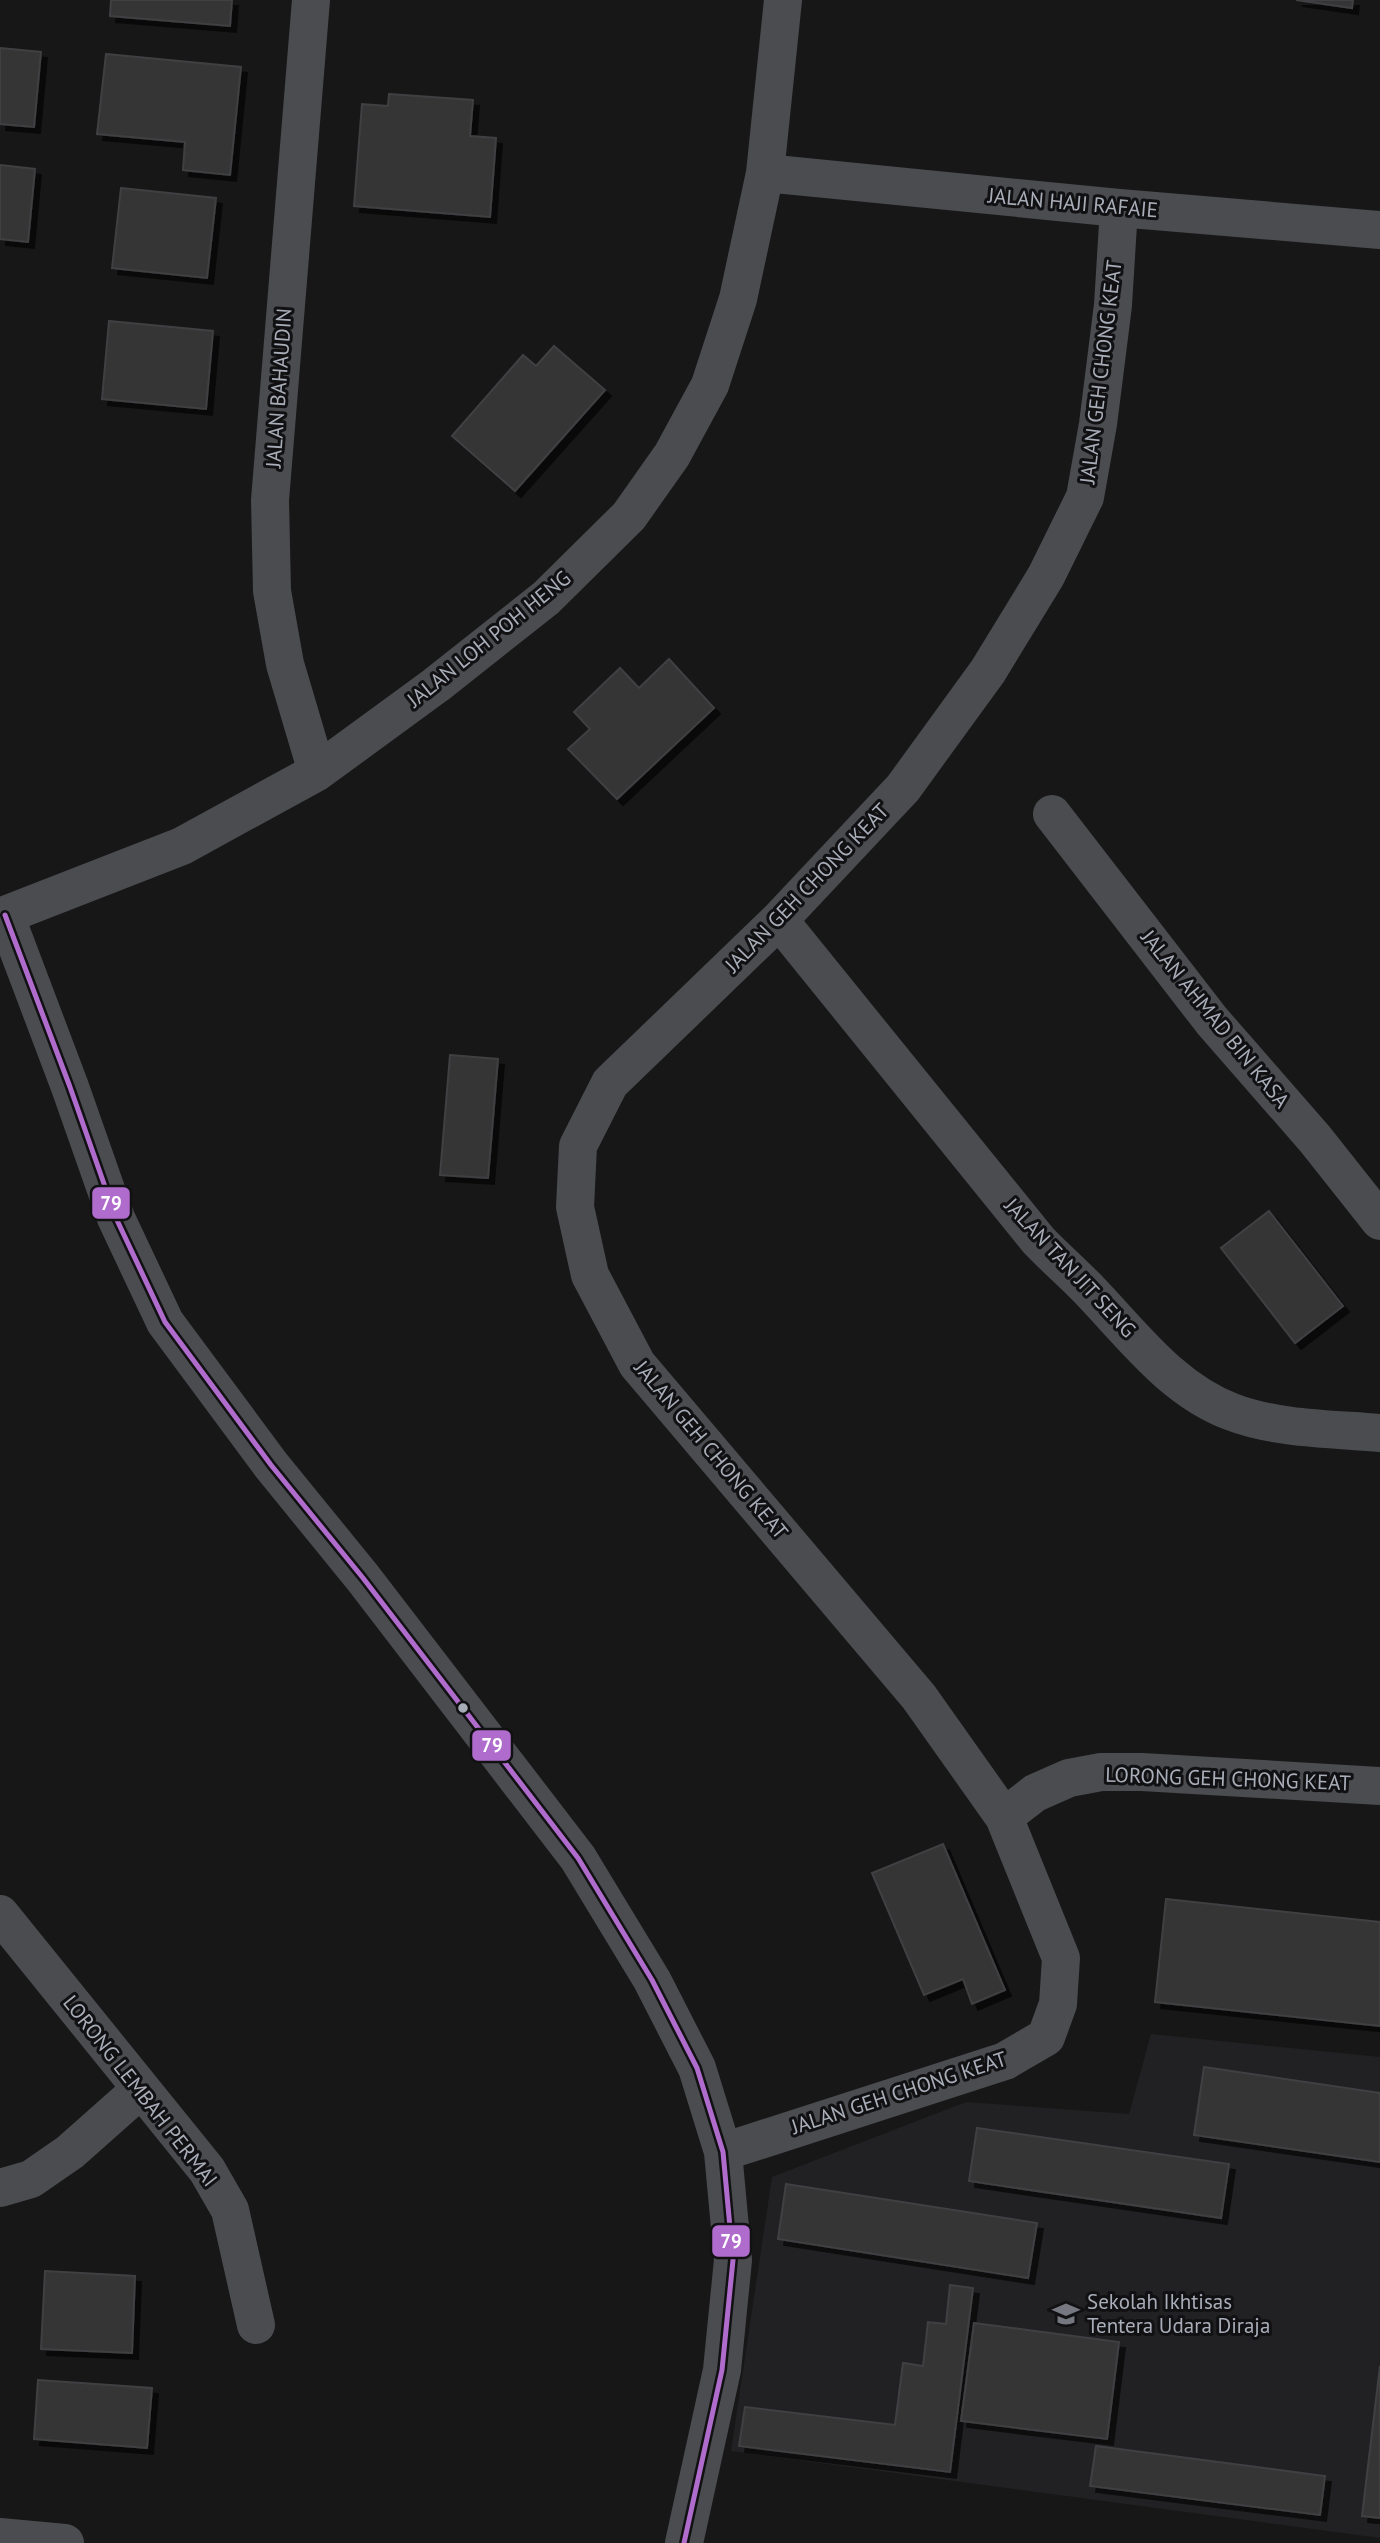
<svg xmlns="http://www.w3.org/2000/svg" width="1380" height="2543" font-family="'PT Sans',sans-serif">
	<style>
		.built { fill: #212123 }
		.building { fill: #353536; stroke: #3f4043; stroke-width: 2; filter: url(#shadow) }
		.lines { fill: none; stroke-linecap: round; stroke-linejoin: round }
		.minor { stroke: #4b4c50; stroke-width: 38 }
		.bus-1-casing { stroke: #111113; stroke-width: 10 }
		.bus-1 { stroke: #b06ccc; stroke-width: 5 }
		.bus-dot { fill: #a8adb8; stroke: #111113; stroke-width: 2.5 }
		.labels { text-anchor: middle; stroke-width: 6; stroke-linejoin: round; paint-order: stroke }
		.street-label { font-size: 21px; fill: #a8adb8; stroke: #111113 }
		.poi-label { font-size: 21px; fill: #a8adb8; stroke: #111113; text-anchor: start }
		.line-badge { stroke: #111113; stroke-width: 2.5 }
		.badge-label { font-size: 19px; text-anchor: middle; font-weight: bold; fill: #fff }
	</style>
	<defs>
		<filter id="shadow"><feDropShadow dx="6" dy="6" stdDeviation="0" flood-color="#0009"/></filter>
	</defs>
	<rect width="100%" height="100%" fill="#171717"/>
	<path class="built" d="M1151,2034L1380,2057V2538L731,2451L772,2177L966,2102L1129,2114Z"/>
	<path class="building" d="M111,0H232L230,26L110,16Z
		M1296,0H1353L1352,8Z
		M0,48L41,52L34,127L0,124Z
		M106,54L241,67L230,175L183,170L185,142L97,134Z
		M389,94L473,100L470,136L496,138L490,217L354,206L362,104L388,106Z
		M0,165L35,169L28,242L0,239Z
		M121,188L216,198L207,278L112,268Z
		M109,321L213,331L206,409L102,399Z
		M554,346L605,390L515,491L452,436L523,355L536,366Z
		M669,659L714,708L617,799L568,749L590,729L574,712L620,668L639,688Z
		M450,1055L498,1059L488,1178L440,1175Z
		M1269,1211L1343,1306L1295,1343L1221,1248Z
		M943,1844L1005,1990L972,2004L963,1979L924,1995L872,1873Z
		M1166,1899L1380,1922V2026L1155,2002Z
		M1204,2067L1380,2093V2162L1194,2135Z
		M977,2128L1229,2164L1221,2218L969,2181Z
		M786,2184L1037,2223L1028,2278L778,2239Z
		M45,2271L135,2276L132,2353L41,2349Z
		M950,2285L973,2288L950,2472L739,2446L745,2407L895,2425L903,2363L923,2366L928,2322L946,2324Z
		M974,2323L1119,2342L1107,2439L961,2421Z
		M1380,2366V2518L1362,2516Z
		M38,2380L152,2388L147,2448L34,2439Z
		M1096,2446L1325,2476L1320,2515L1090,2486Z"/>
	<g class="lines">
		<path class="minor" d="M311,0L270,500L272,591L285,664L317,772
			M765,173L1119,208L1380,230
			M1052,814L1212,1021L1315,1139L1380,1221
			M5,915L70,1087L116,1218L165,1322L271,1465L363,1578L578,1858L652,1980L697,2068L723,2152L733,2260L722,2370L684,2543
			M0,917L182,846L317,772L436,685L546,598L629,516L672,455L710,385L738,299L765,173L783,0
			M779,920L1038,1240C1055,1258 1074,1274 1091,1292C1134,1337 1173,1390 1232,1412C1276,1429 1334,1429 1380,1433
			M1004,1817L1035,1793L1069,1778L1101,1772H1142L1380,1786
			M0,1914L207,2170L230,2210L256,2325
			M723,2152L1005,2061L1046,2037L1058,2004L1061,1958L1004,1817L919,1697L637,1364L590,1275L575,1207L578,1146L610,1083L779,920L903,788L988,671L1046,576L1085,497L1098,424L1113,305L1119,208
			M0,2188L31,2179L70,2152L141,2089
			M0,2537L65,2543"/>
		<defs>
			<path id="bus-1" d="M5,915L70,1087L116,1218L165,1322L271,1465L363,1578L578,1858L652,1980L697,2068L723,2152L733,2260L722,2370L684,2543"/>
		</defs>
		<use href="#bus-1" class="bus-1-casing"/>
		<use href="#bus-1" class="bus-1"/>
	</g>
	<defs>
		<symbol id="school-bare" viewBox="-9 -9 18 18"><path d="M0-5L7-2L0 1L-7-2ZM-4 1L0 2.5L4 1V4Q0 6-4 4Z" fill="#757880" stroke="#111113" stroke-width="2.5" paint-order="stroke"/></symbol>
	</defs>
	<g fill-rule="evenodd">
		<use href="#school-bare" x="1047" y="2295" width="38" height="38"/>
	</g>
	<circle class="bus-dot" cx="463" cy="1708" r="6"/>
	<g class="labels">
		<g class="street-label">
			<text transform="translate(1073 203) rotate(5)" y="7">JALAN HAJI RAFAIE</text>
			<text transform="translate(1101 372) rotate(-83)" y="7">JALAN GEH CHONG KEAT</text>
			<text transform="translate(279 388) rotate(-86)" y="7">JALAN BAHAUDIN</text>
			<text transform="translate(489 639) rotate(-39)" y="7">JALAN LOH POH HENG</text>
			<text transform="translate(807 888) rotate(-46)" y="7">JALAN GEH CHONG KEAT</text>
			<text transform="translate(1215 1019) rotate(51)" y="7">JALAN AHMAD BIN KASA</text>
			<text transform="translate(1070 1268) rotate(47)" y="7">JALAN TAN JIT SENG</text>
			<text transform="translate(711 1450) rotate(50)" y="7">JALAN GEH CHONG KEAT</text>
			<text transform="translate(1228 1779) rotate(2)" y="7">LORONG GEH CHONG KEAT</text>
			<text transform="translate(140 2091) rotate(52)" y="7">LORONG LEMBAH PERMAI</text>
			<text transform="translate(899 2093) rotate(-18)" y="7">JALAN GEH CHONG KEAT</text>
		</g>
		<g class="poi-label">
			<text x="1087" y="2309">Sekolah Ikhtisas<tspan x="1087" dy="24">Tentera Udara Diraja</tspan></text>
		</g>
	</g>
	<g class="line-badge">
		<rect x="91" y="1186" width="40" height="34" rx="7" fill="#b06ccc"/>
		<rect x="471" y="1729" width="41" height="33" rx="7" fill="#b06ccc"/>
		<rect x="711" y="2224" width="40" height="34" rx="7" fill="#b06ccc"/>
	</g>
	<g class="badge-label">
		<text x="111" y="1210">79</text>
		<text x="492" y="1752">79</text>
		<text x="731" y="2248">79</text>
	</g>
</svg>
